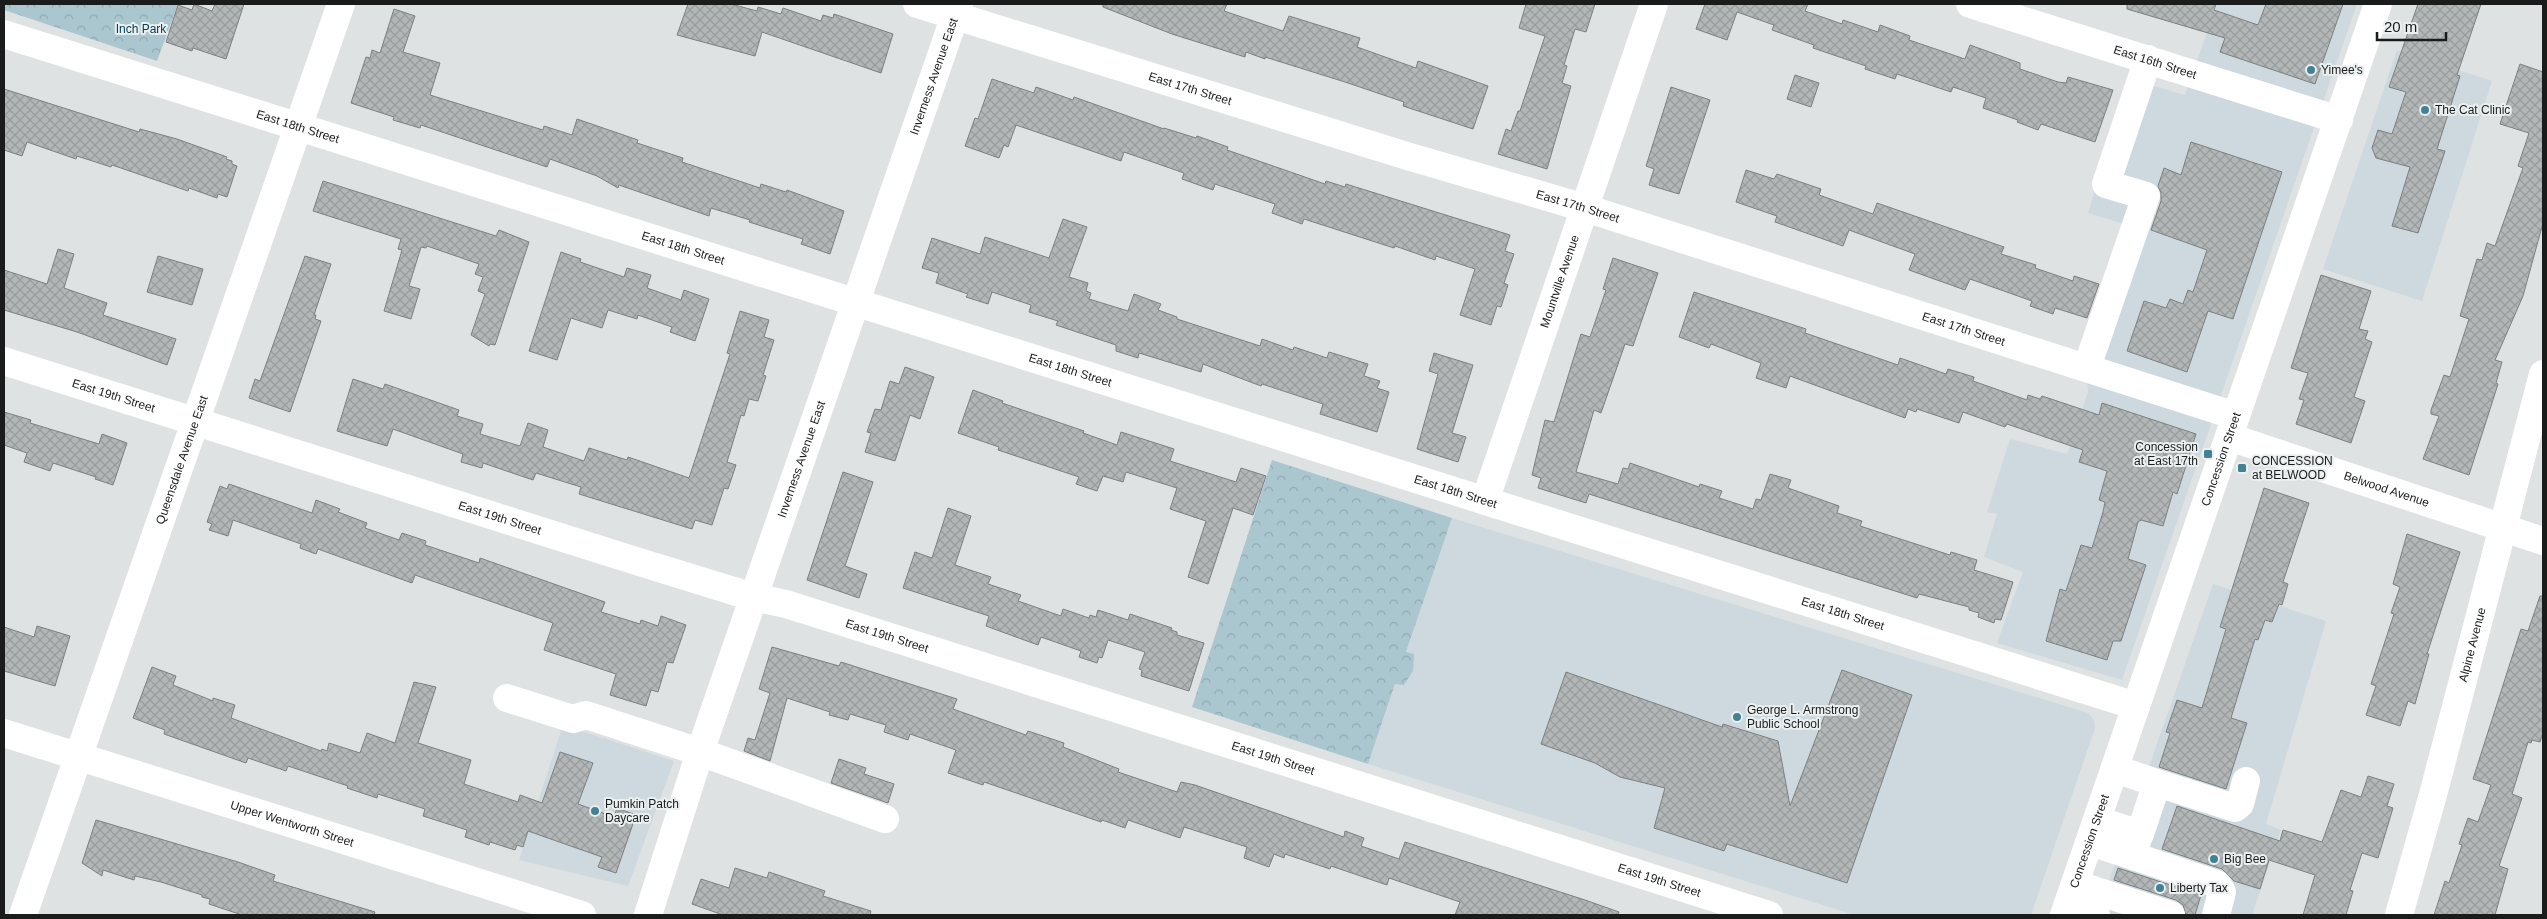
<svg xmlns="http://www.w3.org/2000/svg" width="2547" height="919" font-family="Arial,sans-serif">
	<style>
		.built { fill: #cdd9de }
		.park { fill: url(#park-crowns) }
		.building { fill: url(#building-cross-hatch); stroke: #7d8081 }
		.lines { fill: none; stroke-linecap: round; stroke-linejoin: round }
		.minor { stroke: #fff; stroke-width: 28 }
		.major { stroke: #fff; stroke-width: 28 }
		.poi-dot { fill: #428295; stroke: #ebeff0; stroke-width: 2 }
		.labels { text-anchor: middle; stroke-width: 4; stroke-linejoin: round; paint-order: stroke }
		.park-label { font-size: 12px; fill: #044252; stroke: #ebeff0 }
		.street-label { font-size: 12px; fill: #1a1c1c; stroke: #ebeff0 }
		.poi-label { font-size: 12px; fill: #1a1c1c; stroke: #ebeff0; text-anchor: start }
	</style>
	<defs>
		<pattern id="park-crowns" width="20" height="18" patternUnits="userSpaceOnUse" patternTransform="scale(1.25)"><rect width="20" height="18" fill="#aac6cf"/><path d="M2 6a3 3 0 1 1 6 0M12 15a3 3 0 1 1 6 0" fill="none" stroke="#92aab1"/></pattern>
		<pattern id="building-cross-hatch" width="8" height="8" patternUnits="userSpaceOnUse" patternTransform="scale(1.25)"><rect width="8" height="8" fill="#b2b6b7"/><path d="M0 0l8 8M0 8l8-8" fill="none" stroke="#989c9d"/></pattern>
	</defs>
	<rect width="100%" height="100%" fill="#dee2e3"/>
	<path class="built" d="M2217,4H2357L2122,680L1997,643L2023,572L1984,557L1997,514L1987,512L2010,439L2067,454L2088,392L2085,348L2124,224L2088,213L2130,79L2185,95Z
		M2397,50L2492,81L2422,301L2323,269Z
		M1452,518L2088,713L2094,720L2095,728L2031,915H1855L1368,764Z
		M2213,584L2326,621L2266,824L2281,830L2252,915H2097Z
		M563,725L674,761L628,886L519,860Z"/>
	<path class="park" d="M4,4H178L157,61L4,10Z
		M1272,460L1452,518L1406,652L1414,654L1413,671L1404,685L1395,684L1368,764L1192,707Z"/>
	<path class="building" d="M194,4L212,11L215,4H244L226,59L193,48L192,51L166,42L178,5L192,10Z
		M688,4H731L757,11L758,7L781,14L783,8L821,21L823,15L833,18L834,14L893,34L881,73L762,32L755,56L677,35Z
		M1103,4H1227L1224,11L1283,31L1289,16L1360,38L1357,47L1416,68L1418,61L1488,86L1473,129L1403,106L1404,102L1345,82L1265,57V59L1246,52L1245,57L1172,34L1103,7Z
		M1526,4H1595L1586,32L1575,29L1564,65L1567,66L1562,83L1571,86L1547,169L1498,154L1506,129L1511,131L1518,111H1520L1545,36L1519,28Z
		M1705,4H1808L1805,11L1842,24L1843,20L1878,32L1880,25L1910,36L1909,40L1965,59L1970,45L2020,63V69L2058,82L2066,83L2068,77L2113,90L2095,142L2041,124L2038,130L2017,122L2018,120L1983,108L1986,98L1953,87L1951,92L1897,74L1895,79L1865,69L1866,66L1813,48L1814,45L1772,30L1774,25L1737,12L1727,40L1696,29Z
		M2127,4H2216L2214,10L2258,25L2266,4H2343L2315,84L2220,52L2225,38L2127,9Z
		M2418,4H2481L2457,75L2460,76L2437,149L2445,151L2418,233L2392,226L2410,167L2376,158L2372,148L2378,130L2392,134L2406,92L2389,87Z
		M394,9L415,16L403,52L440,63L430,95L543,130L544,126L572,135L577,119L638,140L637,143L683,158L682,162L760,188L761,184L786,192L787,190L844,211L830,254L801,244L803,239L749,222L750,220L711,208L709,216L619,185L618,188L597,176L550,159L547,167L421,125L420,128L393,120L394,117L351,103L366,57L370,58L372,50L380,53Z
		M2520,64L2543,72V223L2523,296L2495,360L2502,362L2496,383L2498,384L2469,475L2423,459L2439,416L2431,414V410L2444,375L2450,377L2469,319L2460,316L2477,259L2482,260L2487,243L2495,246L2523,168L2518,166L2529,133L2500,124Z
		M1795,75L1819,83L1811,107L1787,99Z
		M992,79L1034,93L1036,87L1073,100L1074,97L1164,129V128L1196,138L1197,136L1228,147L1227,150L1325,184L1326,181L1345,187L1346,184L1510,235L1505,251L1514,254L1504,283L1508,285L1501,307L1497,306L1491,325L1460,315L1475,269L1436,256L1435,260L1395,246L1394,248L1304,219L1302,224L1272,213L1275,204L1215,184L1213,190L1182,179L1184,173L1124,152L1121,161L1016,125L1008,147L1004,145L999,158L965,146L975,118L978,119Z
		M1671,87L1710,100L1679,194L1649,185L1654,169L1646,166Z
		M4,89L139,132L140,129L177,139L227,157L226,159L232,161V164L237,166L227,197L218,194L217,198L189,188L188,191L112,165L111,167L77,156L76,159L27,142L22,156L4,150Z
		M2191,142L2282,172L2233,319L2208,311L2187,372L2127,351L2144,301L2166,308L2170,299L2183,304L2188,290L2193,292L2207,250L2151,230L2161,201V193L2158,186L2164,168L2181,175Z
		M1746,170L1774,179L1777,174L1821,189L1819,195L1873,214L1877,203L2004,247L2001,254L2036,265L2035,268L2073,281L2074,276L2099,284L2087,318L2055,308L2053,314L2030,306L2032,301L1970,279L1965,290L1909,270L1915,254L1849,230L1843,246L1775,222L1777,216L1736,202Z
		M323,181L496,236L499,230L529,242L495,345L490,344L489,346L471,335L485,294L478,291L483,277L475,274L479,264L427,246L426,248L421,247L409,286L420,289L411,319L384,311L402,250L398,249L401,239L313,211Z
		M1063,219L1087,227L1069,277L1088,283L1086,291L1091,293L1089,299L1128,311L1134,294L1161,304L1158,310L1177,317V319L1260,346L1262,339L1293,350L1294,347L1327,358L1329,352L1368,364L1364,376L1380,381L1377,388L1389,392L1377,432L1320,414L1323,404L1262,384L1261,386L1203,364L1201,372L1139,353L1138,358L1116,351V345L1056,325L1058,321L1029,312L1031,305L992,292L988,304L966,297L968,294L936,283L939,273L922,268L932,238L980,254L985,237L1049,258Z
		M58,249L74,254L64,288L107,303L103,315L176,339L167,365L77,332L4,310V270L47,284Z
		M561,252L581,259L580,262L624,277L627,268L651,275L647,288L681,300L684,290L709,299L695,341L670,332L672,327L638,315L637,319L608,310L602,328L571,318L557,360L529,351Z
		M158,256L203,269L192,305L147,292Z
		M305,256L331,264L314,315H316L315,319L321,321L290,412L249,398L255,379L260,381Z
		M1613,258L1658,273L1633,346L1625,344L1601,413L1594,410L1576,472L1618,484L1623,468L1628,469L1630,463L1699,487L1700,484L1722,491L1719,498L1753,509L1756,499L1761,500L1770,474L1791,480L1788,488L1839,506L1837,513L1862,521L1860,526L1950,555L1951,552L1977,560L1974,570L2013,582L2001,620L1995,619L1994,623L1978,617L1979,613L1969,610V607L1919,594L1917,598L1589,494L1586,503L1538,488L1541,478L1532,475L1545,420L1554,422L1581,334L1590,337L1606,290L1603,289Z
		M2321,275L2371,291L2359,329L2368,331L2365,339L2372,342L2354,397L2365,401L2351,443L2296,424L2304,400L2299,399L2308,373L2291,368Z
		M1694,292L1806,329L1805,333L1898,365L1900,358L1946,374L1948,369L1974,377L1973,381L2027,400L2028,395L2040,399L2042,396L2099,415L2102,403L2196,434L2177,494L2173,492L2163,526L2141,520L2138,522L2128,559L2146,565L2121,641H2113L2107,660L2046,641L2060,589L2066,591L2081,545L2092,548L2103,512L2105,502L2099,500L2107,471L2079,462L2083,450L2007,424L2005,427L1963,412L1959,423L1917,409L1916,412L1908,409L1905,418L1790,376L1786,388L1756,378L1761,363L1711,344L1709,348L1679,337Z
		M740,311L769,320L764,337L774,340L763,375L766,376L758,401L749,399L744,416L741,415L727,462L736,465L728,489L724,488L712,525L695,520L692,529L579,494L581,487L536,473L533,480L483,463L482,468L461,462L463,454L393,429L387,446L337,431L353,379L383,389L385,384L459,410L457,416L483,424L480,434L520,446L528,423L548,430L543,447L584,461L589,448L627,460L628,457L689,478L730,354L727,353Z
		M1434,353L1473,365L1452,433L1466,437L1458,462L1417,449L1438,374L1429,371Z
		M905,367L934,377L920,419L910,415L895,461L865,452L871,433L867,432L875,409L881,410L890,381L899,384Z
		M973,390L1003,401L1002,403L1084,431L1083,433L1117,445L1121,432L1174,449L1170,461L1236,482L1241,468L1266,476L1253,515L1233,508L1208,584L1188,577L1206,521L1170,509L1177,488L1126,472L1123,482L1103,476L1097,491L1076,484L1079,477L998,450L999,447L958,433Z
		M4,412L31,420L30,423L99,444L102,434L127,443L113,485L95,479L96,477L53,463L50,471L24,462L27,453L4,445Z
		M843,472L873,482L845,566L867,574L859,598L807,580Z
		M229,484L312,513L316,500L340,509L338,512L367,523L365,528L399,540L402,533L426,541L425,545L479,563L480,558L605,602L601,612L640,624L641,620L658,626L661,616L686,625L673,663L667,662L658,692L651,690L646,706L610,695L616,674L544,650L553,623L415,575L412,583L318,549L316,554L300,548L301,544L233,520L228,536L209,530L212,524L207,522L220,486L227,489Z
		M2264,488L2309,503L2283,582L2288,584L2282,605L2279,604L2272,622L2265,620L2258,640L2255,639L2231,718L2247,723L2226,789L2159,767L2170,733L2166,732L2177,700L2202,708L2226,629L2220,627Z
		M948,508L971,516L955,565L991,577L988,584L1021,595L1018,601L1061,616L1063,609L1089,618L1090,615L1096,617L1098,610L1128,620L1130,614L1172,628L1171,630L1177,632V635L1204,643L1189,691L1141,676L1142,670L1139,669L1145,652L1108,640L1102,658L1099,657L1097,663L1079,657L1081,651L1041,637L1038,645L1016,637L986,626L989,616L903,588L915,552L932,558Z
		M2407,534L2460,552L2427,654H2429L2415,704L2408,701L2400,726L2366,715L2376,686L2371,684L2394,614L2391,613L2400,587L2393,584Z
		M2540,596H2543V732L2540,742L2532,740L2531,743L2528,742L2512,794L2522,798L2499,866L2508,869L2495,915H2434L2445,881L2449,883L2462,845L2459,844L2468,818L2478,822L2491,785L2473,779L2521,629L2528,631Z
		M37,626L70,636L55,686L4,671V627L34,637Z
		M772,647L839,666L841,662L957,699L953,709L1026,735L1028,731L1064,743L1063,747L1119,769L1118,772L1177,792L1181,782L1195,785L1344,837L1345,831L1364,838L1361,846L1399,859L1405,842L1585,900L1619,912L1618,915H1455L1460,902L1389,878L1387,885L1331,866L1330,869L1285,854L1284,858L1274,854L1269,867L1244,858L1247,847L1184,827L1180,838L1128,820L1125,828L1102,820L1101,822L984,782L983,785L948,773L956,750L910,734L908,740L884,732L886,725L850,714L848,720L829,715L830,712L787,698L770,761L744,751L748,738L755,740L770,693L759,689Z
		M152,667L176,676L173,685L213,701V698L235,705L231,718L321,751L322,749L327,751L329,743L360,753L367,733L395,743L414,682L436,687L418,743L471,760L464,784L518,802L520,795L542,803L560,752L593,763L578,804L614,817L617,808L636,815L616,873L598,867L602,857L528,831L523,847L517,845L515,850L490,842L489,845L465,837L467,830L423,816L425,809L378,794L377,798L347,788L348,786L288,766L286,771L248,758L246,763L164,734L165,730L133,718Z
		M1842,670L1912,695L1847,883L1727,844L1724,851L1654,828L1665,788L1620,777L1595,763L1541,744L1566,672L1722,727L1723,724L1778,741L1790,806Z
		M839,759L866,768L864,774L894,784L888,803L831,783Z
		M2368,776L2394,784L2387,806L2393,808L2378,858L2362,853L2350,890L2353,891L2346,915H2303L2315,875L2269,860L2260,889L2234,881L2222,869L2162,849L2177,806L2280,841L2283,830L2322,842L2341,790L2361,797Z
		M96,820L238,862L275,875L273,881L375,912L374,915H242L209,904L210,899L202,897V895L161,882L135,876L134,880L103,870L102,876L82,863Z
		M735,868L767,878L769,872L825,891L823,896L871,911L870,915H723L692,904L701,879L729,888Z
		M2118,868L2201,895L2195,915H2186L2183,905L2176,900L2114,880Z"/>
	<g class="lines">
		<g class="minor">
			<path id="s1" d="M917,4L1407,156L1585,208L2236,416"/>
			<path id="s2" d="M1970,4L2339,120"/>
			<path id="s3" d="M4,34L2136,706"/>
			<path id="s4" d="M4,361L636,561L753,597L786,604L1769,915"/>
			<path d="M2087,367L2146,196L2106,184L2148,59"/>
			<path id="s5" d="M2229,437L2543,541"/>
			<path id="s6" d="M1485,501L1654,4"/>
			<path d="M507,698L573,719L586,715L700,752L885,819"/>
			<path d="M2157,783L2235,808L2240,804L2246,781"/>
			<path d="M2097,820L2140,834L2157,783L2115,769"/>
			<path d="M2090,842L2133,856L2138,838"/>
			<path d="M2133,856L2217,884L2222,892L2216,915"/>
			<path d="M2075,884L2171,915"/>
			<path d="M2067,906L2096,915"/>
			<path id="s7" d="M23,915L341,4"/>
			<path id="s8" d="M648,915L700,752L959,4"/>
			<path id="s9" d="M2399,915L2434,791L2543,374"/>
		</g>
		<g class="major">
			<path id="s10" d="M4,733L582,915"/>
			<path id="s11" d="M2064,915L2378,4"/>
		</g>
	</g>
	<g class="poi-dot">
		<circle cx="2311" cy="70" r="5"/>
		<circle cx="2425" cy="110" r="5"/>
		<rect x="2203" y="449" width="10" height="10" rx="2.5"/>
		<rect x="2237" y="463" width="10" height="10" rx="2.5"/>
		<circle cx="1737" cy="717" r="5"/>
		<circle cx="595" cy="811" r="5"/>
		<circle cx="2214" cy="859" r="5"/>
		<circle cx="2160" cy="888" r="5"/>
	</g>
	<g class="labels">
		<g class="park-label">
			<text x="141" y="33">Inch Park</text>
		</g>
		<g class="street-label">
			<text dy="4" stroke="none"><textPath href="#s2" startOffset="194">East 16th Street</textPath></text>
			<text dy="4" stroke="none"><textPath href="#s8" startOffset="886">Inverness Avenue East</textPath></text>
			<text dy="4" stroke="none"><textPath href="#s1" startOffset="286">East 17th Street</textPath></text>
			<text dy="4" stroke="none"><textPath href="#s3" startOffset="308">East 18th Street</textPath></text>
			<text dy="4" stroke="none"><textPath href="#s1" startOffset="691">East 17th Street</textPath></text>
			<text dy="4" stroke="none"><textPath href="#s3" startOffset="712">East 18th Street</textPath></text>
			<text dy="4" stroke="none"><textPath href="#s6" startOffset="232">Mountville Avenue</textPath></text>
			<text dy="4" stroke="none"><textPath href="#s1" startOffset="1096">East 17th Street</textPath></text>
			<text dy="4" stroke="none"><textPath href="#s3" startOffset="1118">East 18th Street</textPath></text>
			<text dy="4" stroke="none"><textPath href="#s4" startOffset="115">East 19th Street</textPath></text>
			<text dy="4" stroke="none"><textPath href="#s8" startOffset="481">Inverness Avenue East</textPath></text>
			<text dy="4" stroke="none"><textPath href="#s11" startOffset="482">Concession Street</textPath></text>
			<text dy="4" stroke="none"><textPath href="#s7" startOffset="482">Queensdale Avenue East</textPath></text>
			<text dy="4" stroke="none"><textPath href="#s5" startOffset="166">Belwood Avenue</textPath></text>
			<text dy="4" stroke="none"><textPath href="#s3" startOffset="1522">East 18th Street</textPath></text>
			<text dy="4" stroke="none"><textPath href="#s4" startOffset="520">East 19th Street</textPath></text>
			<text dy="4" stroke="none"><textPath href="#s3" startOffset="1928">East 18th Street</textPath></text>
			<text dy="4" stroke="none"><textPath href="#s4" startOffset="925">East 19th Street</textPath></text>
			<text dy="4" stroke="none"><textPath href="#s9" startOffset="280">Alpine Avenue</textPath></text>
			<text dy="4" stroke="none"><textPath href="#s4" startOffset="1330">East 19th Street</textPath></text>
			<text dy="4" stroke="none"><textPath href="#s10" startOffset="302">Upper Wentworth Street</textPath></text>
			<text dy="4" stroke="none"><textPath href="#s11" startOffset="78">Concession Street</textPath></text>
			<text dy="4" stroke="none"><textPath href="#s4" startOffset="1735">East 19th Street</textPath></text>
		</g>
		<g class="poi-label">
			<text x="2321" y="74">Yimee's</text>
			<text x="2435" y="114">The Cat Clinic</text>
			<text x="2198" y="451" text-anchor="end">Concession<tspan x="2198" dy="14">at East 17th</tspan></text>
			<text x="2252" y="465">CONCESSION<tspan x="2252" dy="14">at BELWOOD</tspan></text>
			<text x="1747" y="714">George L. Armstrong<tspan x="1747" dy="14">Public School</tspan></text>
			<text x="605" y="808">Pumkin Patch<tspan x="605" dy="14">Daycare</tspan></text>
			<text x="2224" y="863">Big Bee</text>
			<text x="2170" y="892">Liberty Tax</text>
		</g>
	</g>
	<rect width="2547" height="919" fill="none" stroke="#1a1c1c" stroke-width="10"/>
	<path d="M2377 32v8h69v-8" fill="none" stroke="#1a1c1c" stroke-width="2.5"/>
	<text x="2384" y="32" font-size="15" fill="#1a1c1c" stroke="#ebeff0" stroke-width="4" paint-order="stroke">20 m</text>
</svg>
